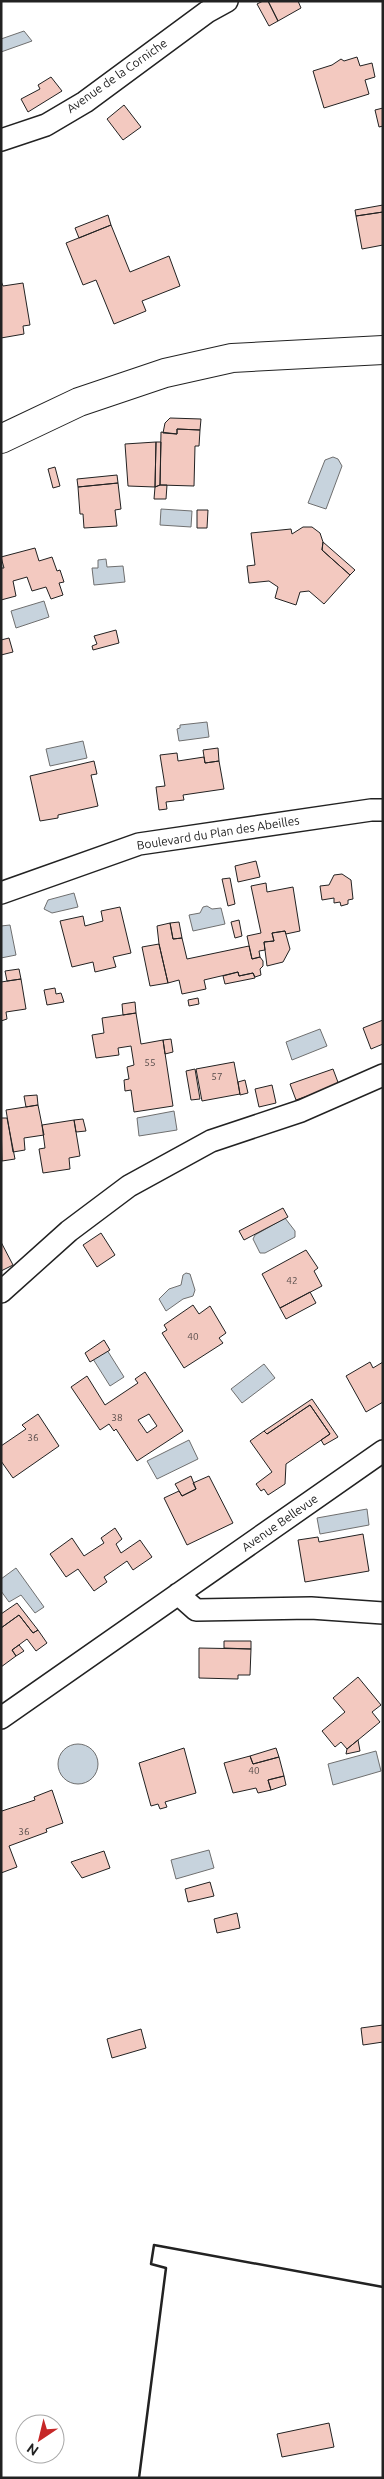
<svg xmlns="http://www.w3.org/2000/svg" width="384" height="2479" font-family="Ubuntu,sans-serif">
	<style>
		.water { fill: #c7d3dd; stroke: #6f6f6f }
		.building { fill: #f3c9c0; stroke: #222; fill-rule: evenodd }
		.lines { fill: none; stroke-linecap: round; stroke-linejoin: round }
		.street-casing { stroke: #222; stroke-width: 24 }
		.secondary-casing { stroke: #222; stroke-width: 30 }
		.street { stroke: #fff; stroke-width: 21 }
		.secondary { stroke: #fff; stroke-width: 28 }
		.wall { stroke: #222; stroke-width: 2.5 }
		.labels { text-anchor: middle; stroke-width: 4; stroke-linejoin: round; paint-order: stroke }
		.number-label { font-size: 10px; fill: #564c4a }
		.street-label { font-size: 12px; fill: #222; stroke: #fff }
	</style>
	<rect width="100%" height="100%" fill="#fff"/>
	<path class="water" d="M24,31L32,41L1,52V39Z
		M333,457L338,459L342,466L326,509L308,503L325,460Z
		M161,509L192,511L191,527L160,525Z
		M106,559L107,567L123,566L125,582L94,585L92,568H98V560Z
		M44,601L49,617L16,628L11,611Z
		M207,722L209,737L179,741L177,729L180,728V725Z
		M83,741L87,758L50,766L46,749Z
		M74,893L78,907L52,913L44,909L48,900Z
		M207,906L212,909L221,908L225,924L193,931L189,915L200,913L203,907Z
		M10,925L16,955L1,958V926Z
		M320,1029L327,1046L292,1060L286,1042Z
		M174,1111L177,1130L139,1136L137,1118Z
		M285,1218L295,1231V1237L265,1253H260L253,1239L255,1235Z
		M186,1273L190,1274L195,1290L193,1296L183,1299L166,1311L159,1299L169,1289L181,1285L183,1275Z
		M107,1350L124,1377L110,1386L93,1359Z
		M264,1364L275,1378L242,1403L231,1389Z
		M189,1440L198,1459L157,1479L147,1461Z
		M367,1509L369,1525L320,1534L317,1518Z
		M16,1568L44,1607L35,1613L21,1595L9,1602L1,1591V1579Z
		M58 1764a20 20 0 1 1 40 0a20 20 0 1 1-40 0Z
		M376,1751L381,1771L333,1785L328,1764Z
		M209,1850L214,1868L176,1879L171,1860Z"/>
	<path class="building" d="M263,1H268L278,21L269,26L257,4Z
		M268,1H298L301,8L278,21Z
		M357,57L360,66L372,63L375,77L365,80L369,94L324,108L313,71L332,65L341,59L344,61Z
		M51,77L62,91L28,112L21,99L40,89L38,85Z
		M124,105L141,127L123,140L107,119Z
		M383,108V126L379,127L375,110Z
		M383,205V212L356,216L355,210Z
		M383,212V245L362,249L356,216Z
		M108,215L111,225L79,238L75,228Z
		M111,225L130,272L169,256L180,286L142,301L146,311L114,324L96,280L83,285L66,243Z
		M1,281L3,286L23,283L30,325L23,326L24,334L1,338Z
		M170,418L201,419L200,430L177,429V434L163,433L165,423Z
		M177,429L200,430L199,446H195L194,486L160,485L161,432L177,434Z
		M156,442H161L160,485L155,487Z
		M156,442L155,487L128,486L125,444Z
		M55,467L60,486L53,488L48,469Z
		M117,475L118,483L78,487L77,479Z
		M118,483L121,509L115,510L117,526L84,528L83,514H80L78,487Z
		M160,485H167L166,499H154L155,487Z
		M197,510H208L207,528H197Z
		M303,527H312L320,533L323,542L322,550L350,575L324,604L309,591L300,592L296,605L275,598L278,587L269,581L249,583L247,566L255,565L251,533L291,529L292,534Z
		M323,542L355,570L350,575L322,550Z
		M35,548L39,561L52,557L57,571L60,570L64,582L59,583L63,595L51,599L46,587L32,591L27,577L13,581L16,596L1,600V568H4L1,557Z
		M116,630L119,643L93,650L92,646L97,644L94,636Z
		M9,638L13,652L1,655V640Z
		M218,748L219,761L205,763L203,750Z
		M177,753L178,761L204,757L205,763L219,761L224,789L183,795L184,800L166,802L167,809L159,810L156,787L165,786L160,755Z
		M94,761L97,774L91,775L98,806L58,815V818L40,821L30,776Z
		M256,861L260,877L238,882L235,866Z
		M342,874L351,880L353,899L348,900V904L341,906L340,902L334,903V898L322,900L320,886L329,885L334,875Z
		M230,878L235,904L228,906L222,879Z
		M266,883L267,892L293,887L300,931L286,934L285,931L272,933L274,941L264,942L265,950L259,951L260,957L252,959L247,936L261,933L251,886Z
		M120,907L131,953L113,957L116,967L95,972L93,962L72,967L60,921L83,916L85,926L103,921L101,911Z
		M239,920L242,936L235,938L231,922Z
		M179,922L182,938L173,939L170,923Z
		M170,923L173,939L182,938L187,959L249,946L252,959L260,957L263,961V966L260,969L261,975L255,977L253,973L239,976L238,972L204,980L206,989L182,994L179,980L168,983L159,944L157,926Z
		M285,931L290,949L283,962L267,966L264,942L274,941L272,933Z
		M159,944L168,983L150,986L142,947Z
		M19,969L21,979L7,981L5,971Z
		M238,972L239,976L253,973L255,978L225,984L223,976Z
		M21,979L26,1009L6,1012L7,1019L1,1021V982Z
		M55,988L56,994L61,993L64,1002L47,1005L44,990Z
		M198,998L199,1004L189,1006L188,1000Z
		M135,1002L136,1013L123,1015L122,1004Z
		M136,1013L141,1044L163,1040L173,1106L134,1112L131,1090L125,1091L124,1080L129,1079L127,1067L134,1065L131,1046L118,1048L119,1055L96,1058L92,1035L104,1033L102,1018Z
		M383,1020V1044L371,1049L363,1028Z
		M171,1039L173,1052L165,1054L163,1040Z
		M234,1062L240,1094L202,1101L196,1069Z
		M195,1069L200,1099L191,1100L186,1071Z
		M333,1069L339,1085L296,1100L290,1084Z
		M245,1080L248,1093L240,1095L238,1082Z
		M272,1085L276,1103L259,1107L255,1089Z
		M37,1095L38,1105L26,1107L24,1096Z
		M38,1105L44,1135L24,1138L25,1150L13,1152L6,1110Z
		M1,1118H7L15,1159L2,1161Z
		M83,1119L86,1131L76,1132L74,1120Z
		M74,1120L80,1156L69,1158L70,1169L43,1173L39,1149L45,1148L42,1125Z
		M283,1208L288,1217L244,1240L239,1231Z
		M101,1233L115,1255L97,1267L83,1245Z
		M1,1242L13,1265L1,1271Z
		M306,1250L318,1268L314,1271L322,1286L280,1308L262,1274Z
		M310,1292L316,1303L286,1319L280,1308Z
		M193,1305L199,1314L210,1306L226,1333L219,1338L223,1343L184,1368L162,1333L167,1330L164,1325Z
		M104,1340L110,1350L90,1362L85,1353Z
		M370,1362L373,1368L383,1362V1402L366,1412L346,1376Z
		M145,1372L183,1431L137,1461L116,1429L114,1431L109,1424L100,1430L71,1387L87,1376L105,1405L138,1383L135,1379ZM149,1414L157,1426L147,1433L138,1420Z
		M312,1399L338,1437L324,1445L321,1440L330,1434L310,1405L267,1434L264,1431Z
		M310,1405L330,1434L286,1464L285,1484L268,1495L264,1489L261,1491L256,1484L272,1472L250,1441L264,1431L267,1434Z
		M38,1414L59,1446L13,1478L1,1461V1446L26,1429L22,1425Z
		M191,1476L196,1489L182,1496L175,1484Z
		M209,1476L233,1523L187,1545L164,1498L179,1491L182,1496L196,1489L193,1483Z
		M115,1528L122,1539L116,1544L121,1553L140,1540L152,1557L133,1570L127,1561L104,1577L107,1582L94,1591L78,1569L66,1577L50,1554L72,1538L84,1556L104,1543L101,1538Z
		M363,1534L369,1571L305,1582L298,1540L318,1537L319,1542Z
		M17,1603L38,1630L33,1633L19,1615L1,1628V1614Z
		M19,1615L33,1633L38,1630L47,1643L36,1651L27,1639L12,1650L16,1656L1,1667V1628Z
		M224,1641H251V1649L224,1648Z
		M19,1645L24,1651L16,1656L12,1650Z
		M199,1648L251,1649L250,1675H238V1679L199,1678Z
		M358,1677L381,1705L372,1712L380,1722L347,1749L341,1742L335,1747L322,1731L345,1712L333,1698Z
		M358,1740L360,1751L346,1754L347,1749Z
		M184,1748L196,1793L165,1802L167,1807L160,1809L158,1804L151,1806L139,1763Z
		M276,1748L279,1757L253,1764L250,1756Z
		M250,1756L253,1764L279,1757L284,1776L268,1780L271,1790L258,1793L256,1788L233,1793L224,1763Z
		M284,1776L286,1785L271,1790L268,1780Z
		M52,1790L63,1823L46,1829L47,1832L9,1846L17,1867L1,1873V1809L2,1811L35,1800L34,1797Z
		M104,1851L110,1868L82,1878L71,1862Z
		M210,1882L214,1896L188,1902L185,1889Z
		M237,1913L240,1928L217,1933L214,1919Z
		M383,2025V2042L363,2045L361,2028Z
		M141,2029L146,2048L112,2058L107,2039Z
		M329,2423L334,2447L282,2457L277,2434Z"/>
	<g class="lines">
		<defs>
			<path id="street" d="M1,140L46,125L85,102L207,12L227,1
				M1,893L139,844L371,810H383
				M1,1292L69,1231L129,1186L211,1141L301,1111L383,1075
				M178,1594L196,1610L311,1608L383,1613
				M1,1718L383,1451"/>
			<path id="secondary" d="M1,439L79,402L165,373L232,358L383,350"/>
		</defs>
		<use href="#street" class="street-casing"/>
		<use href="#secondary" class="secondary-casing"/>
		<use href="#street" class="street"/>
		<use href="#secondary" class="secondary"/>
		<path class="wall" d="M139,2478L166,2268L151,2264L154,2245L383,2287"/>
	</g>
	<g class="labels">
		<g class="number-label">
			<text x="150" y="1066">55</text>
			<text x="217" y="1080">57</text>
			<text x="292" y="1284">42</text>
			<text x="193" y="1340">40</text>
			<text x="117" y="1421">38</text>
			<text x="33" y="1441">36</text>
			<text x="254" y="1774">40</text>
			<text x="24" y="1835">36</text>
		</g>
		<g class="street-label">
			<text transform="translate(117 76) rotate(-35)" y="4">Avenue de la Corniche</text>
			<text transform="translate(218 833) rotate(-9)" y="4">Boulevard du Plan des Abeilles</text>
			<text transform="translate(280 1523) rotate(-35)" y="4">Avenue Bellevue</text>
		</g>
	</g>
	<rect width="384" height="2479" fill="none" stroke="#222222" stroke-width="5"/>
	<g transform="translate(40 2439) rotate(215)"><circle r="24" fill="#ffffff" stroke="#a7a7a7"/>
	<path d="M0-4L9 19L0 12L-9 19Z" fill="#c62828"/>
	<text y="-8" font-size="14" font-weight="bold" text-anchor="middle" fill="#222222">N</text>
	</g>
</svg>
